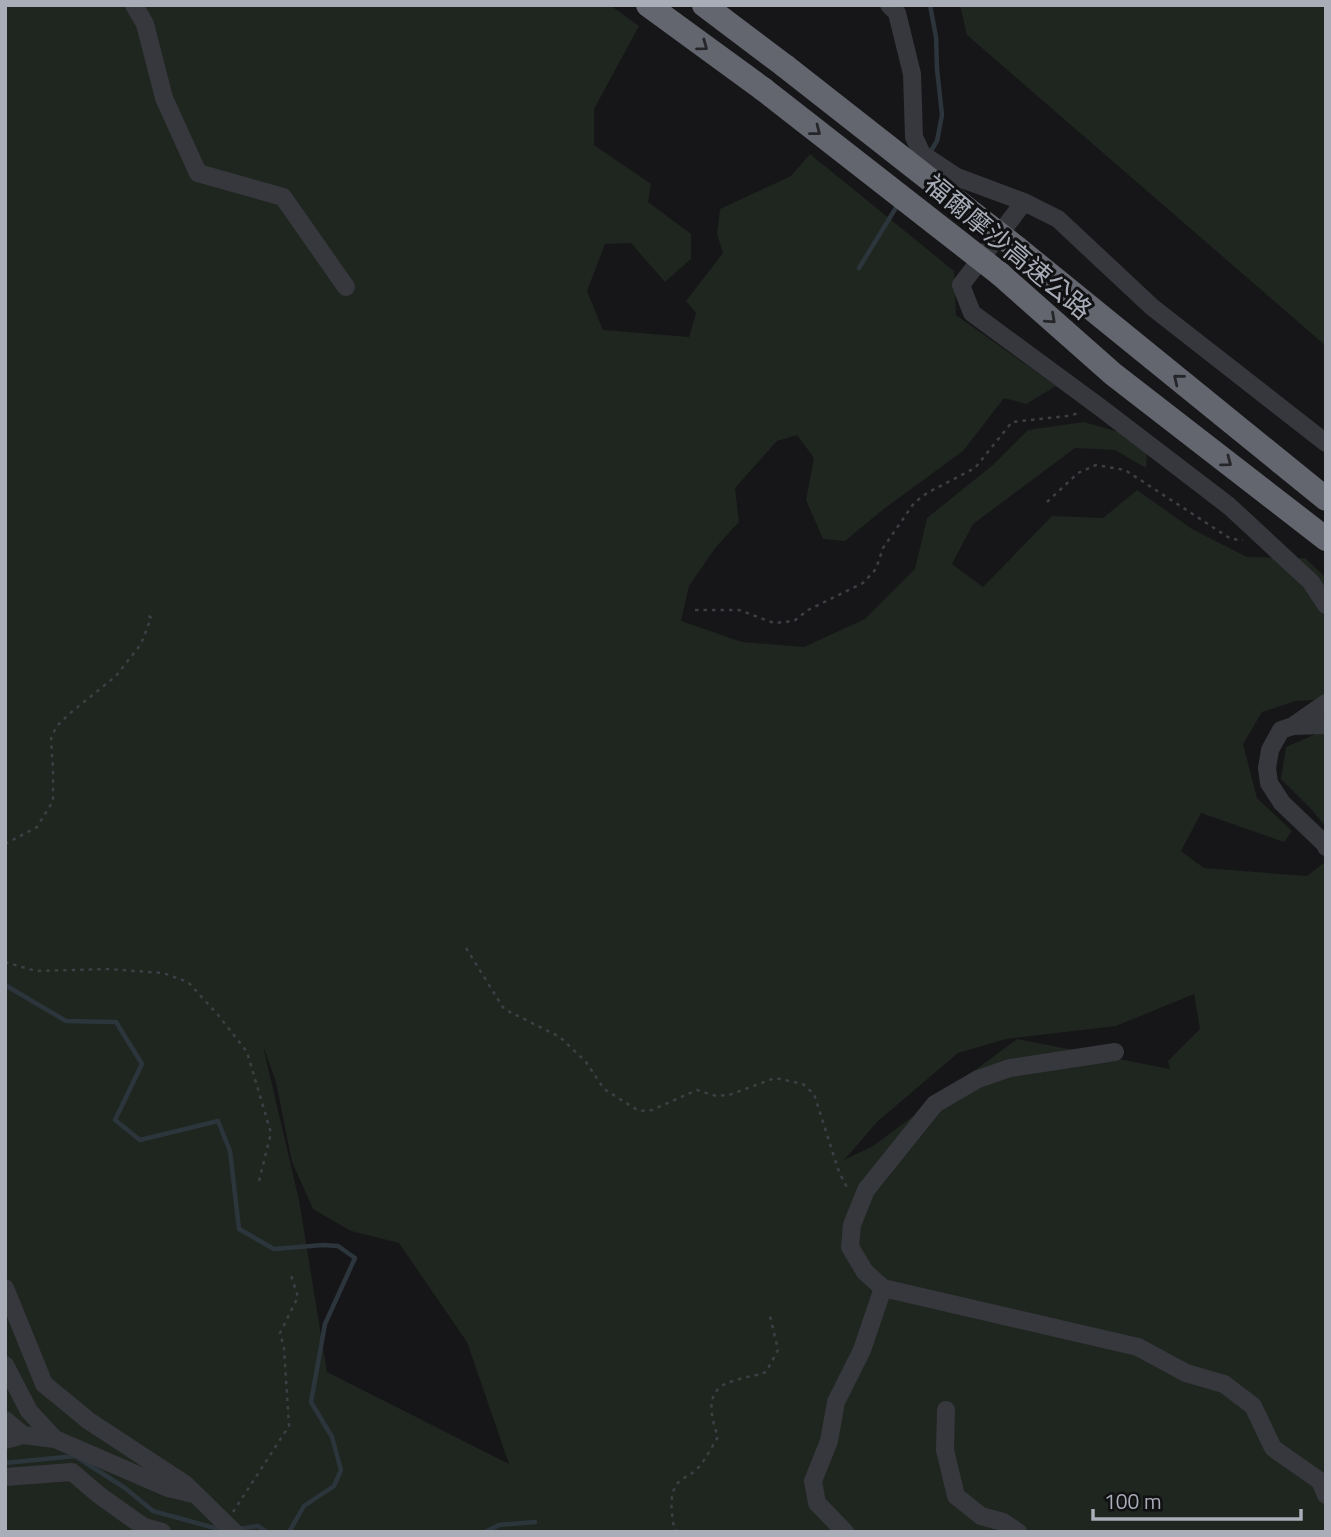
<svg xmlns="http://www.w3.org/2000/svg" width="1331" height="1537" font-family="'Titillium Web','Noto Sans TC',sans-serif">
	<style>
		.green { fill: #1e261f; fill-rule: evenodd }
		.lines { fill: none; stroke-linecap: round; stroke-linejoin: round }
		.stream { stroke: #2c353c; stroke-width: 4.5 }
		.path { stroke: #3d3f44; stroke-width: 2.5; stroke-dasharray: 3.5 5; stroke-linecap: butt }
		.minor { stroke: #37383d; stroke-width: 18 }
		.highway { stroke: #63666e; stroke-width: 24 }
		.highway-bridge { stroke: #63666e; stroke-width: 24 }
		.oneway { stroke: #26262a }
		.labels { text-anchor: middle; stroke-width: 6; stroke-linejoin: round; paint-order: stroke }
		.street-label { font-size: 26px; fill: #a8adb8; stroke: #111113 }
	</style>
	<rect width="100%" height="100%" fill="#161618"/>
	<path class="green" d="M5,5H610L639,26L594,109V145L651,184L648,202L691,234V259L665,282L631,243L605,244L587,291L603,330L689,337L696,313L686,301L723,253L717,234L720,209L791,176L810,154L954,271L956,315L1056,386L1026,404L1004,398L963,451L885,508L845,541L823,539L806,500L814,458L797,435L777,441L735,488L739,522L716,547L689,586L681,621L742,642L804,647L865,619L915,569L927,518L994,464L1028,430L1084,422L1122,433L1147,454L1146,468L1115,450L1075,448L973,524L952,564L983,587L1052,516L1103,518L1137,490L1192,529L1247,557L1305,558L1326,578V699L1296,701L1262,712L1243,744L1257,798L1292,831L1284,842L1201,813L1181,851L1204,868L1307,876L1326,861V1532H5ZM1194,994L1200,1029L1168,1061L1170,1069L1017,1039L873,1146L844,1160L878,1121L958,1053L1006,1039L1116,1026ZM263,1046L276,1082L292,1162L313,1209L351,1231L399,1243L467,1342L509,1464L327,1372L299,1200Z
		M960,5H1326V346L967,35Z
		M1318,733L1326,734V827L1312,810L1281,779L1286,747Z"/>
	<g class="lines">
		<path class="stream" d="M929,154L937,141L942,115L937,69L936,37L930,5
			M859,268L897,206
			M5,985L66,1021L116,1022L142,1064L115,1120L140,1140L218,1121L230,1151L239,1229L274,1249L323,1245L338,1246L355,1258L325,1324L311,1402L332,1437L341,1470L334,1486L304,1506L289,1532
			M5,1463L75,1456L125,1488L153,1511L222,1530
			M238,1529L258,1526L267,1532
			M485,1532L499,1525L535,1522"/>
		<path class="path" d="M1047,502L1078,473L1096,465L1125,470L1231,539L1243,540
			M695,610H739L774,623L794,621L808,610L863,583L876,569L883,548L914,503L927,493L975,468L1012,422L1067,416L1080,413
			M5,844L37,827L53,801V769L51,739L56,727L69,714L116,676L141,644L151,618L145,612
			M466,948L504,1009L560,1037L586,1062L604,1089L639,1111L652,1110L697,1090L716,1096L729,1095L775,1078L803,1084L814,1094L839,1172L849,1191
			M5,962L36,971L107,969L163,973L188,982L219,1016L247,1052L271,1133L259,1181
			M233,1512L289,1426L284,1348L280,1333L298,1297L290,1272
			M678,1532L674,1528C672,1513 667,1491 681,1480C686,1476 691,1475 696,1470C705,1461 711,1448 718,1437C710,1415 704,1389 733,1381C744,1377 756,1376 766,1372L778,1350L770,1316"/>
		<path class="minor" d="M134,5L145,24L164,98L198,173L283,197L346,287
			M889,5L897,13L912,74L914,137L922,154L957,177L1024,202
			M1326,443L1152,307L1058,219L1024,202L961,285L972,313L1101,408L1229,506L1311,582L1326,605
			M1326,725L1293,726L1281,730L1270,750L1267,768L1269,783L1282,803L1325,844L1326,847
			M1293,726L1326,703
			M5,1288L44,1384L89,1421L185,1484L234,1532
			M883,1288L865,1272L850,1247L852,1225L866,1190L935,1104L978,1079L1010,1068L1115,1052
			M5,1365L29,1411L55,1439
			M946,1410L945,1450L956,1496L981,1516L1003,1522L1018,1532
			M5,1420L23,1435
			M5,1440L23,1435L55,1439L168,1488L193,1494
			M5,1477L72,1472L99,1495L144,1527L162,1532
			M845,1532L817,1503L813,1481L829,1441L836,1402L862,1350L883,1288L1138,1347L1186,1373L1224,1384L1253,1406L1273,1448L1320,1481L1326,1495"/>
		<path class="highway" d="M648,5L763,89
			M704,5L785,66
			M1017,248L1326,499
			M1000,274L1113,374L1326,539"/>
		<path class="highway-bridge" d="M785,66L1017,248
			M763,89L1000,274"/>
	</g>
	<defs><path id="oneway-chevron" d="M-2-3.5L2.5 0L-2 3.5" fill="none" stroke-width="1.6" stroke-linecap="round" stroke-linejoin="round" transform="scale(1.75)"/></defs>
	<g class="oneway">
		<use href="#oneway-chevron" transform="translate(703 46) rotate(36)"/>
		<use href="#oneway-chevron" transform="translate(816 131) rotate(38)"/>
		<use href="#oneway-chevron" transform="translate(1051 319) rotate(42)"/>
		<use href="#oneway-chevron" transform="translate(1178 379) rotate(-141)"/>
		<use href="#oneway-chevron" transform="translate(1227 462) rotate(37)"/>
	</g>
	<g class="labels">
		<g class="street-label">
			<text transform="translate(1008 247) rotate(40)" y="9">福爾摩沙高速公路</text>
		</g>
	</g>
	<rect width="1331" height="1537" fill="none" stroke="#a8adb8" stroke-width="14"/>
	<path d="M1093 1509v10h208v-10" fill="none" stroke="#a8adb8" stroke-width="3.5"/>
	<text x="1104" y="1509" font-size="21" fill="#a8adb8" stroke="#111113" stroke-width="5" paint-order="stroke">100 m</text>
</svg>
